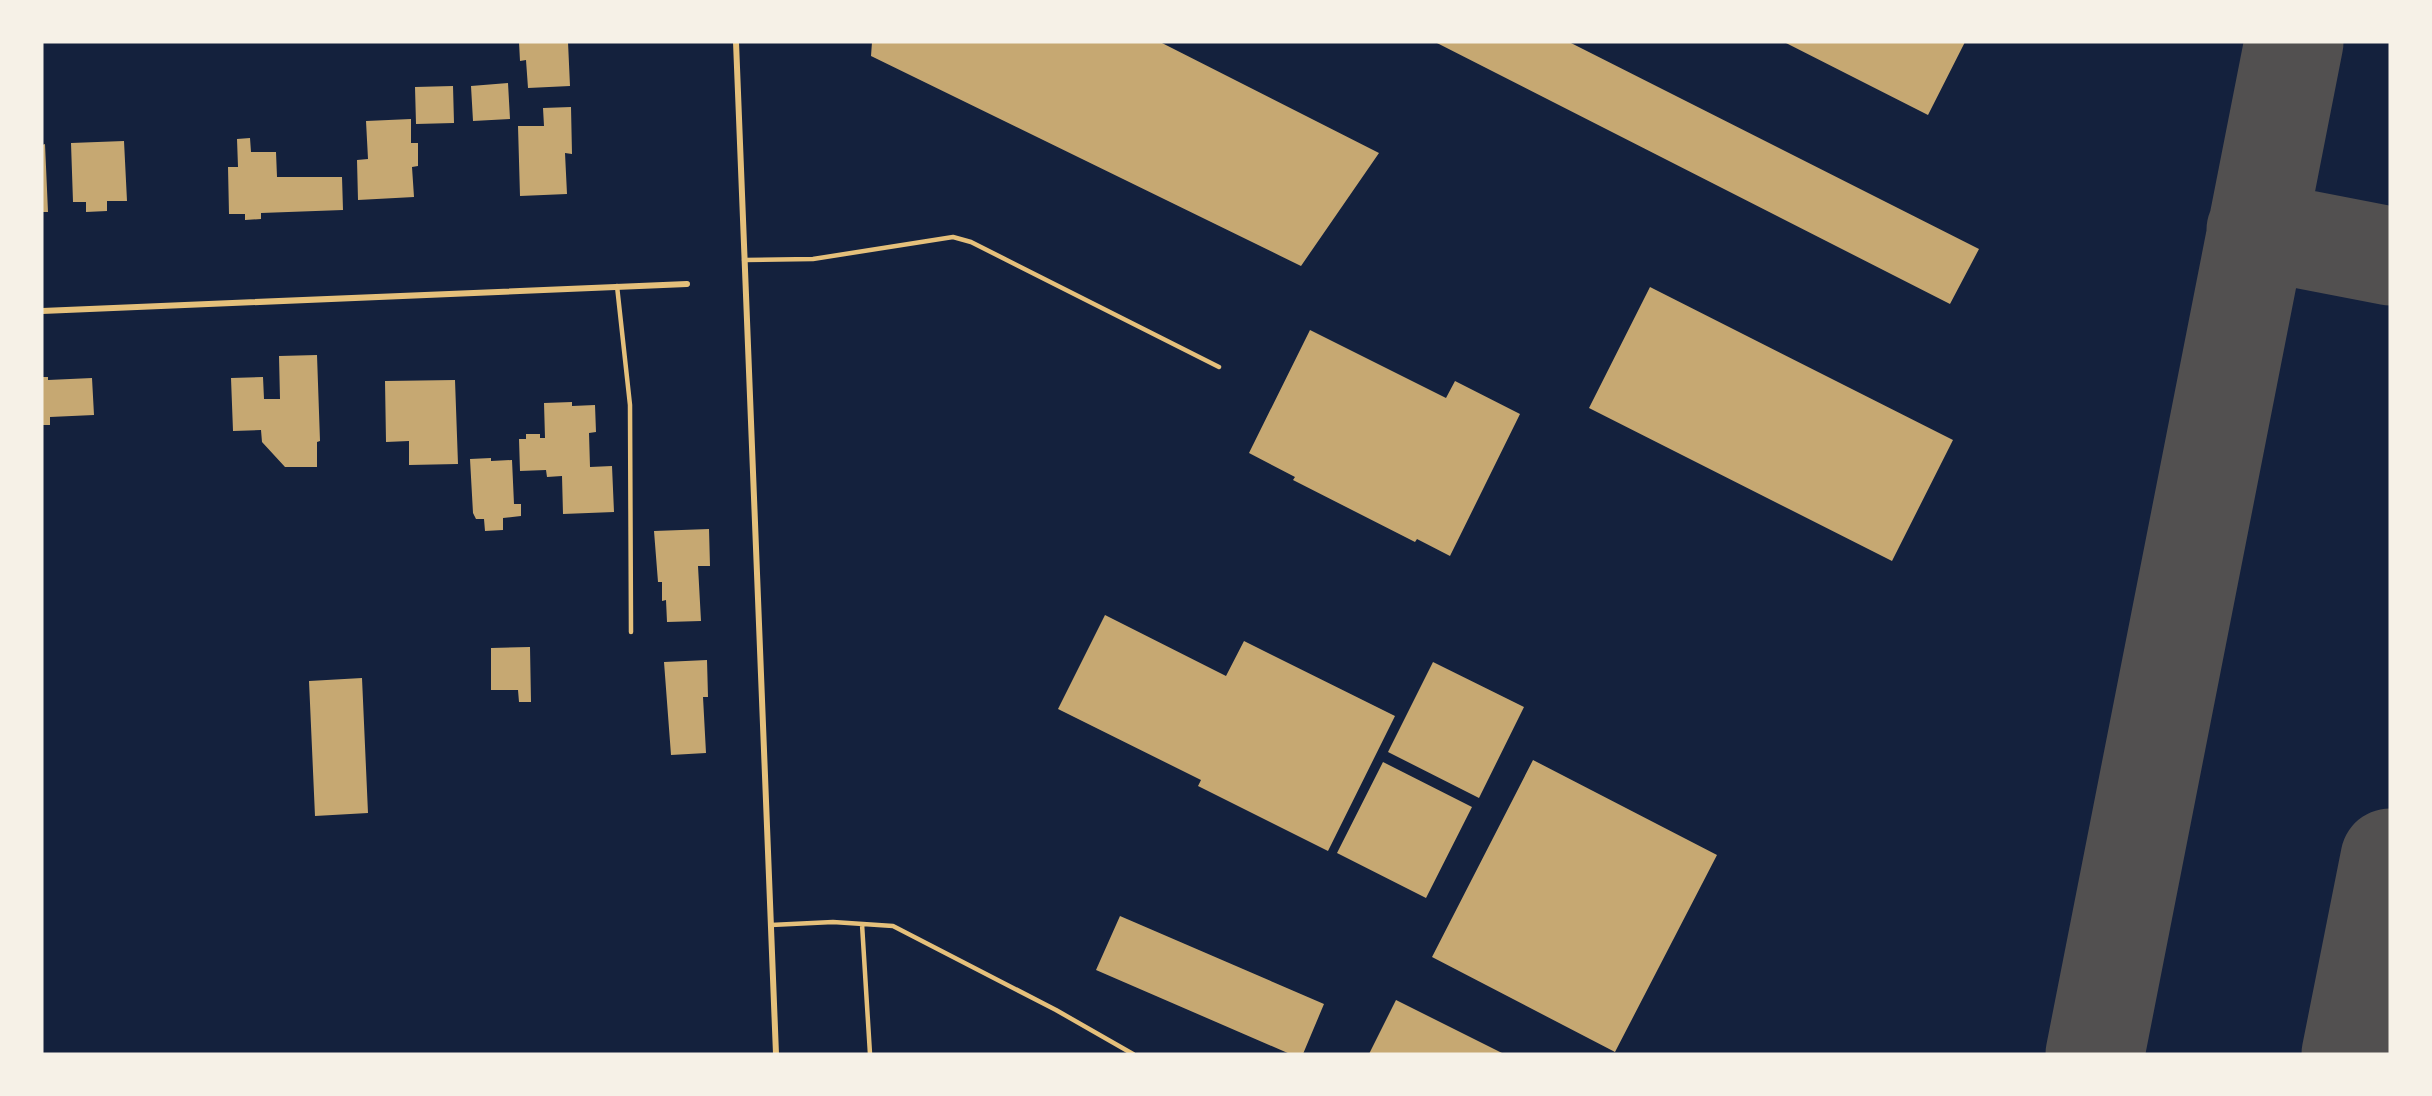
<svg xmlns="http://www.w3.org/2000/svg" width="2432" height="1096" font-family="Inter,sans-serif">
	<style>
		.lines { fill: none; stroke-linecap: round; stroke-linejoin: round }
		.taxiway { stroke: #525050; stroke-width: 99 }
		.building { fill: #c6a872 }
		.service { stroke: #e5c07b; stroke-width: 4.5 }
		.minor { stroke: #e5c07b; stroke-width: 6 }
	</style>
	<rect width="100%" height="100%" fill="#14213d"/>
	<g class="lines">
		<path class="taxiway" d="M2256,230L2390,256
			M2095,1054L2294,42
			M2351,1054L2390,858"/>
	</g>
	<path class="building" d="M519,42H568L570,86L528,88L526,60L520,61Z
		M872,42H1160L1379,153L1301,266L871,56Z
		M1435,42H1569L1979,249L1950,304Z
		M1784,42H1965L1928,115Z
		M508,83L510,119L473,121L471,86Z
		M453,86L454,123L416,124L415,87Z
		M571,107L572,154L565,153L567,194L520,196L518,126H544L543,108Z
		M411,119V143H418V166L412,167L414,197L358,200L357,160L368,159L366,121Z
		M250,138L251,152H276L277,177H342L343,210L261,213V219L245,220V214H229L228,167H238L237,139Z
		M124,141L127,201H107V211L86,212V202H73L71,143Z
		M45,144L48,212H42V145Z
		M1650,287L1953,440L1892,561L1589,408Z
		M1310,330L1446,398L1455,381L1520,414L1450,556L1417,539L1415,542L1293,480L1295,477L1249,453Z
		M317,355L320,441L317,442V467H285L262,442L261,430L233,431L231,378L263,377L264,399H280L279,356Z
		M42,377H48V380L92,378L94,415L50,417V425H42Z
		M455,380L458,464L409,465V441L386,442L385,381Z
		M572,402V406L595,405L596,432L589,433L590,467L612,466L614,512L563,514L562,476L547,477L546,470L520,471L519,439H526V434H540V438H545L544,403Z
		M491,458V461L512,460L514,504H521V516L503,518V530L485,531L484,519H476L473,513L470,459Z
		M709,529L710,566H698L701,621L667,622L666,600L662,601V582H658L654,531Z
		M1105,615L1226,676L1244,641L1395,716L1328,851L1198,786L1201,780L1058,709Z
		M530,647L531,702H519L518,690H491V648Z
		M707,660L708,697H703L706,753L671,755L664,662Z
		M1433,662L1524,707L1479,798L1388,752Z
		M362,678L368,813L315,816L309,681Z
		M1533,760L1717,855L1615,1052L1432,957Z
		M1383,762L1472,807L1426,898L1337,853Z
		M1120,916L1324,1004L1303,1054H1290L1096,970Z
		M1396,1000L1504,1054H1369Z"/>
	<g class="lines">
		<path class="service" d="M744,260L813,259L953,237L971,242L1219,367
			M617,286L630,405L631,632
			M862,924L870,1054
			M771,925L833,922L893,926L1056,1010L1133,1054"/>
		<path class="minor" d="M736,42L776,1054
			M42,311L687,284"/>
	</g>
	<rect width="2432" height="1096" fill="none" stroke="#f6f1e7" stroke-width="87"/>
</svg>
